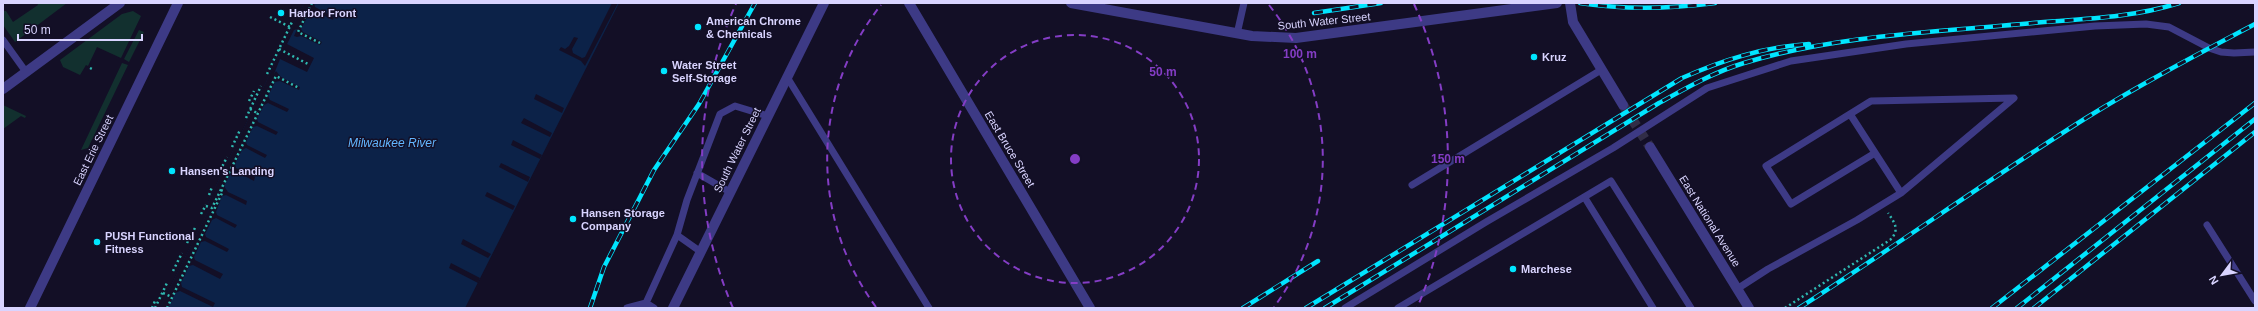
<svg xmlns="http://www.w3.org/2000/svg" width="2258" height="311" font-family="Helvetica,sans-serif">
	<style>
		.green { fill: #12302f }
		.water { fill: #0c2248 }
		.pier { fill: #130f26 }
		.lines { fill: none; stroke-linecap: round; stroke-linejoin: round }
		.minor-tunnel { stroke: #312d47; stroke-width: 10; stroke-dasharray: 10 5; stroke-linecap: butt }
		.path { stroke: #2fb8b0; stroke-width: 2.5; stroke-dasharray: 2 3; stroke-linecap: butt }
		.service { stroke: #3d3a85; stroke-width: 7 }
		.minor { stroke: #3d3a85; stroke-width: 10 }
		.rail-casing { stroke: #00e5ff; stroke-width: 4.5 }
		.rail { stroke: #130f26; stroke-width: 3; stroke-dasharray: 9; stroke-linecap: butt }
		.ring { fill: none; stroke: #843dc5; stroke-width: 2; stroke-dasharray: 7 5 }
		.poi-dot { fill: #00e5ff; stroke: #130f26; stroke-width: 1.5 }
		.labels { text-anchor: middle; stroke-width: 3; stroke-linejoin: round; paint-order: stroke }
		.poi-label { font-size: 11px; font-weight: bold; fill: #d9d4ff; stroke: #130f26; text-anchor: start }
		.street-label { font-size: 11px; fill: #d9d4ff; stroke: #130f26 }
		.water-label { font-size: 12px; font-style: italic; fill: #62b6ff; stroke: #130f26 }
		.centre { fill: #843dc5; stroke: #130f26; stroke-width: 2 }
		.ring-label { font-size: 12px; text-anchor: middle; font-weight: bold; fill: #843dc5; stroke: #130f26; stroke-width: 3; stroke-linejoin: round; paint-order: stroke }
	</style>
	<rect width="100%" height="100%" fill="#130f26"/>
	<path class="green" d="M37,3H67L15,42L3,25V11H6L13,22L38,5Z
		M133,11L141,16L121,58L97,47L88,66L86,65L80,75L63,67L60,60L122,14Z
		M139,30L144,32L129,62L124,59Z
		M122,63L128,65L88,148L81,150Z
		M3,105L26,116L25,118L21,116L3,129Z"/>
	<path class="water" d="M304,3H619L465,308H160L211,205L208,203L215,188Z"/>
	<path class="pier" d="M304,3H314L315,7L334,17L333,20L314,11L310,12L301,29L303,32L322,42L320,45L301,36L297,37L294,36L297,29L294,30L287,44L314,58L307,72L280,59L274,74L276,71L281,77L300,87L299,90L280,81L275,82L268,96L270,100L289,109L287,112L268,103L264,105L257,119L258,122L278,132L276,135L257,126L253,127L246,142L247,145L267,155L265,158L246,148L242,150L235,164L236,168L255,177L254,181L235,171L231,173L224,186L228,192L247,201L246,205L226,195L222,196L216,212L217,215L237,225L235,228L216,218L212,220L205,234L206,237L229,249L227,252L205,241L201,242L194,257L195,260L223,274L220,279L193,265L189,266L181,283L182,287L215,303L213,307L180,291L175,293L168,308H160L211,205L208,203L215,188Z
		M612,3H618L585,66L581,61L559,50L561,47L565,49L569,46L574,37L578,38L572,49L573,53L582,58L585,57Z
		M536,94L564,108L562,113L534,99Z
		M524,118L552,133L550,137L521,123Z
		M513,140L542,155L540,159L511,145Z
		M501,163L530,177L528,182L499,167Z
		M487,192L515,206L513,210L485,196Z
		M463,239L491,254L488,258L461,244Z
		M451,263L480,278L478,283L449,268Z"/>
	<g class="lines">
		<path class="minor-tunnel" d="M1623,105L1650,147"/>
		<path class="path" d="M312,3L298,32L320,43
			M270,17L290,27
			M279,49L308,64
			M90,68L92,69
			M267,74L292,22
			M249,101L254,91
			M250,109L257,113
			M246,118L261,86
			M232,147L240,130
			M218,175L227,157
			M209,195L212,187
			M206,206L212,208L276,76L299,88
			M201,214L206,205
			M187,243L196,226
			M173,271L182,253
			M163,293L172,297
			M152,308L155,301
			M155,308L167,283
			M167,308L223,191L221,190
			M1785,308L1890,240C1900,230 1895,223 1888,213"/>
		<path class="service" d="M1237,34L1244,3
			M3,40L26,72
			M787,77L929,308
			M1850,114L1901,193
			M697,173L730,192
			M1412,185L1601,70
			M1585,198L1653,308
			M2207,225L2255,301
			M701,252L677,235L687,200L720,114L735,106L768,116
			M1737,289L1768,269L1857,220L1901,193L2014,98L1871,101L1766,166L1791,204L1875,153
			M646,303L677,235
			M627,308L646,303L654,308
			M1345,308L1486,222L1613,148L1707,88L1791,61L1906,44L2095,26L2146,24L2169,27L2209,48L2221,52L2234,53L2255,52
			M1398,308L1611,181L1691,308"/>
		<path class="minor" d="M909,3L1090,308
			M1071,3L1252,36L1296,38L1557,3
			M1570,3L1573,22L1623,105
			M3,89L120,3
			M1650,147L1749,308
			M30,308L178,3
			M673,308L824,3"/>
		<defs>
			<path id="rail" d="M1580,3C1625,10 1669,9 1715,3
				M1314,13L1381,3
				M590,308L604,267L654,170L699,104L755,3
				M1243,308L1318,261
				M1306,308L1682,78C1723,60 1763,47 1809,44
				M1325,308L1659,103C1686,88 1714,72 1744,63C1836,35 1937,32 2033,23C2082,19 2132,18 2179,3
				M1799,308C1896,246 1989,179 2086,118C2141,84 2198,54 2255,24
				M1992,308L2255,103
				M2017,308L2255,119
				M2034,308L2255,132"/>
		</defs>
		<use href="#rail" class="rail-casing"/>
		<use href="#rail" class="rail"/>
	</g>
	<g class="ring">
		<circle cx="1075" cy="159" r="124"/>
		<path d="M876 307A248 248 0 0 1 881 5M1269 5A248 248 0 0 1 1274 307"/>
		<path d="M733 308A373 373 0 0 1 736 4M1414 4A373 373 0 0 1 1417 308"/>
	</g>
	<g class="poi-dot">
		<circle cx="281" cy="13" r="4"/>
		<circle cx="698" cy="27" r="4"/>
		<circle cx="1534" cy="57" r="4"/>
		<circle cx="664" cy="71" r="4"/>
		<circle cx="172" cy="171" r="4"/>
		<circle cx="573" cy="219" r="4"/>
		<circle cx="97" cy="242" r="4"/>
		<circle cx="1513" cy="269" r="4"/>
	</g>
	<g class="labels">
		<g class="poi-label">
			<text x="289" y="17">Harbor Front</text>
			<text x="706" y="25">American Chrome<tspan x="706" dy="13">&amp; Chemicals</tspan></text>
			<text x="1542" y="61">Kruz</text>
			<text x="672" y="69">Water Street<tspan x="672" dy="13">Self-Storage</tspan></text>
			<text x="180" y="175">Hansen's Landing</text>
			<text x="581" y="217">Hansen Storage<tspan x="581" dy="13">Company</tspan></text>
			<text x="105" y="240">PUSH Functional<tspan x="105" dy="13">Fitness</tspan></text>
			<text x="1521" y="273">Marchese</text>
		</g>
		<g class="street-label">
			<text transform="translate(1324 21) rotate(-6)" y="4">South Water Street</text>
			<text transform="translate(1010 149) rotate(59)" y="4">East Bruce Street</text>
			<text transform="translate(93 150) rotate(-64)" y="4">East Erie Street</text>
			<text transform="translate(737 150) rotate(-64)" y="4">South Water Street</text>
			<text transform="translate(1710 221) rotate(58)" y="4">East National Avenue</text>
		</g>
		<g class="water-label">
			<text x="392" y="147">Milwaukee River</text>
		</g>
	</g>
	<circle cx="1075" cy="159" r="6" class="centre"/>
	<g class="ring-label">
		<text x="1300" y="58">100 m</text>
		<text x="1163" y="76">50 m</text>
		<text x="1448" y="163">150 m</text>
	</g>
	<rect width="2258" height="311" fill="none" stroke="#d9d4ff" stroke-width="8"/>
	<g transform="translate(2222 275) rotate(238)" stroke="#130f26" stroke-width="3" paint-order="stroke">
	<path d="M0-3L7 15L0 10L-7 15Z" fill="#d9d4ff"/>
	<text y="-6" font-size="11" font-weight="bold" text-anchor="middle" fill="#d9d4ff">N</text>
	</g>
	<path d="M18 34v6h124v-6" fill="none" stroke="#d9d4ff" stroke-width="2"/>
	<text x="24" y="34" font-size="12" fill="#d9d4ff" stroke="#130f26" stroke-width="3" paint-order="stroke">50 m</text>
</svg>
